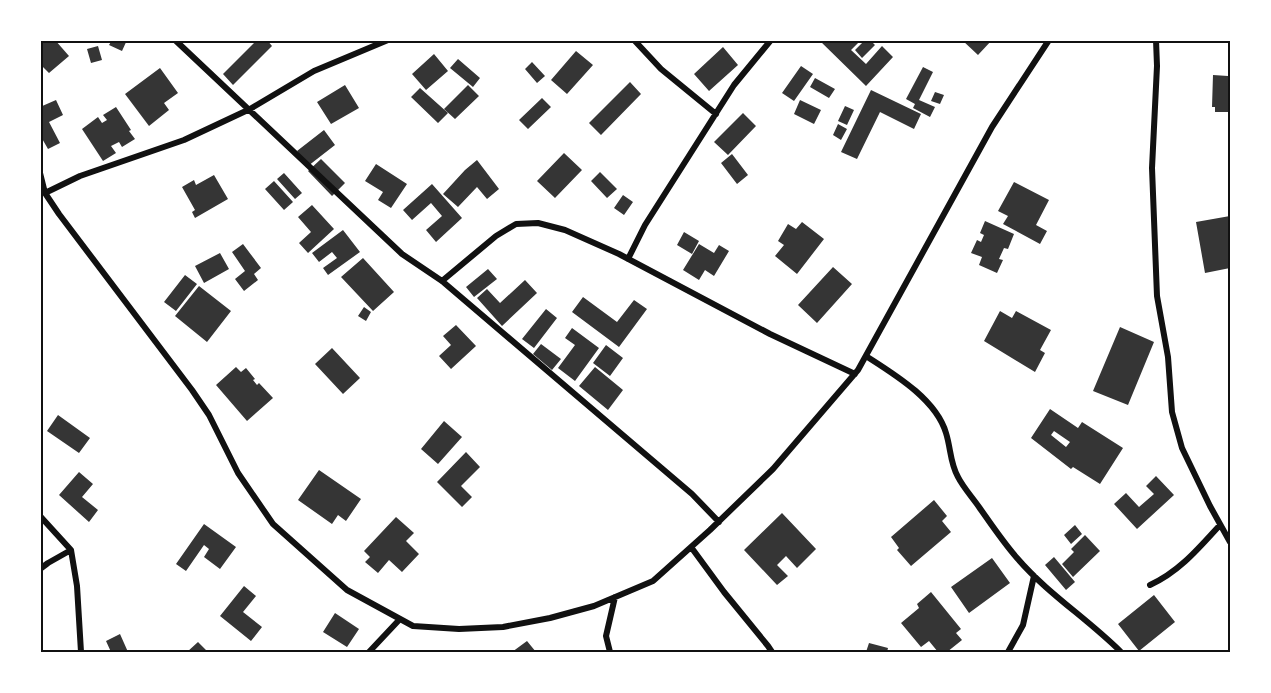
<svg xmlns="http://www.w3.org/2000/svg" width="1271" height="693" font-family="'Golos Text',sans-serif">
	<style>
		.building { fill: #353535; fill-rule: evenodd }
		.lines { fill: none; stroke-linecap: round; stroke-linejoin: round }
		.minor { stroke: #111; stroke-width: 6 }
		.neatline { fill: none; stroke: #111; stroke-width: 2 }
	</style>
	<rect width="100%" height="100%" fill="#fff"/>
	<path class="building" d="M40,40H55L69,56L49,73L40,64Z
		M112,40H127L122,51L109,45Z
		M257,40H267L272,46L233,85L223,74Z
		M819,40H861L851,50L866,64L882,46L893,57L866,86Z
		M865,40H870L875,45L862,58L855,50Z
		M962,40H992L978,55Z
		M98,46L102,60L91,63L87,49Z
		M723,47L738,65L709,91L694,74Z
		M576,51L593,65L567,94L551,80Z
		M434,54L448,71L426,90L412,74Z
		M458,59L480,78L473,87L450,68Z
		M532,62L545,76L537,83L525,69Z
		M801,66L813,74L794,101L782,93Z
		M923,67L933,72L919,100L935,107L930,117L913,108L915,104L906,99Z
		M160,68L178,93L164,103L169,110L149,126L125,94Z
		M1213,75L1228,76V97H1230V112H1215V107H1212Z
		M815,78L835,89L829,98L810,87Z
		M630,82L641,94L601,135L589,123Z
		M345,85L359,108L331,124L317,102Z
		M468,85L479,96L455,119L444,109Z
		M420,88L448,113L438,123L411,97Z
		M871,90L921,114L914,129L880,112L857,159L841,152Z
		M935,92L944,95L940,104L931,101Z
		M542,98L551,107L528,129L519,120Z
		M56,100L63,115L49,122L60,143L48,149L40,135V107Z
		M800,100L821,110L814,124L794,114Z
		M845,106L854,110L847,125L838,121Z
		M116,107L131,130L129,131L135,139L122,147L119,142L111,146L116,153L103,161L82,129L98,117L102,123L107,120L103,115Z
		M743,113L756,126L728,155L714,142Z
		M838,124L847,129L841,140L833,135Z
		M324,130L335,145L308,166L297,151Z
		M564,153L582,170L555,198L537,181Z
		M732,154L748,175L737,184L721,163Z
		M321,159L345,183L332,196L308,171Z
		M477,160L499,189L487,199L477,187L458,207L443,194L465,170Z
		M376,164L407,184L391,208L378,200L383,192L365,181Z
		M600,172L617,189L607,198L591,181Z
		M284,173L302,193L295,199L277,179Z
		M214,175L228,199L195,218L192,212L195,210L182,187L194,180L196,185Z
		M274,181L293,202L284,210L265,189Z
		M1014,182L1049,200L1036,225L1047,231L1040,244L1003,224L1008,216L998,211Z
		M432,184L462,218L436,242L426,230L442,216L431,203L412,220L403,210Z
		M623,195L633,202L624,215L614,208Z
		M312,205L334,229L308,253L299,243L311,232L298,217Z
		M1230,216V268L1205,273L1196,222Z
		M985,221L1014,234L1008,249L1004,248L999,259L1003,260L997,273L979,265L982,257L971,253L977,240L981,242L984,235L980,233Z
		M802,222L824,239L797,274L775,256L784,245L778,241L788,224L796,229Z
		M343,230L360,252L328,275L323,268L337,258L332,252L319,262L312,253Z
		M684,232L699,241L692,254L677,245Z
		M243,244L261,268L254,274L258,280L244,291L235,279L245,271L232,252Z
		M699,244L714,253L719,245L729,251L714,276L705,270L699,280L683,270Z
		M220,253L229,269L204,283L195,266Z
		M363,258L394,292L373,311L341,277Z
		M833,267L852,284L817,323L798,305Z
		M488,269L497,279L474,297L466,287Z
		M185,275L197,284L176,311L164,302Z
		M525,280L537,293L502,326L477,298L487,289L500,303Z
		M199,286L231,311L207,342L175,316Z
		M583,297L617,322L634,300L647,309L619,347L572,312Z
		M364,307L371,312L366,321L358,316Z
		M546,309L557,318L534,348L522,339Z
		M1000,311L1012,318L1016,311L1051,330L1040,350L1045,353L1035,372L984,341Z
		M456,325L476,346L451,369L439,356L451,345L443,336Z
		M1120,327L1154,342L1128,405L1093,391Z
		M572,328L599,348L575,381L558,368L575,345L565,338Z
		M541,344L561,359L552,370L533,354Z
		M606,345L623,358L610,376L593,363Z
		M332,348L360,378L343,394L315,364Z
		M236,367L241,372L246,368L255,379L253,380L257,385L259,383L273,398L247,421L216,385Z
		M595,367L623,390L608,410L579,386Z
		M1050,409L1078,428L1082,422L1123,448L1100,484L1073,467L1071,469L1031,438ZM1054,431L1070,442L1066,447L1051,435Z
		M58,415L90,438L79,453L47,431Z
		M444,421L462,437L438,464L421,449Z
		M466,452L480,467L461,486L472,497L462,507L437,482Z
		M319,470L361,499L346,521L338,515L332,524L298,500Z
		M79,472L93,484L82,497L98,510L89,522L59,495Z
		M1156,476L1174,495L1137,529L1114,504L1126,493L1139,507L1154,494L1146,486Z
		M934,500L947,516L942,521L951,532L911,566L897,550L899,548L891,537Z
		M782,513L816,549L797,568L786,556L777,565L788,576L777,585L744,550Z
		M396,517L414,533L406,541L419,554L402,572L389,560L378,573L365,562L370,557L364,551Z
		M204,524L236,547L220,569L204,557L209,549L204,545L186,571L176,564Z
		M1075,525L1082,534L1071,544L1064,535Z
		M1085,535L1100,551L1073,577L1062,564L1074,552L1071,549Z
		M1054,557L1075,582L1066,590L1045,565Z
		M992,558L1010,583L969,613L951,587Z
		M244,586L256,596L243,612L262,627L251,641L220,616Z
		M931,592L961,629L956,633L962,640L947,652H938L929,641L921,647L901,623L919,608L917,604Z
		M1154,595L1175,622L1139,651L1118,624Z
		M335,613L359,629L347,647L323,632Z
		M120,634L128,652H111L106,641Z
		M527,641L536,652H512Z
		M198,642L208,652H187Z
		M869,643L888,648L887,652H866Z"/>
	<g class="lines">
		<path class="minor" d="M175,40L402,254L442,281L692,494L719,522
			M634,40L661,69L716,114
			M1156,40L1157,66L1152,168L1157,296L1168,357L1172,412L1182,448L1210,506L1230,542
			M40,173L45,193L59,214L192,390L209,415L238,473L273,524L347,590L413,626L459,629L503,627L550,618L594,606L653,581L710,530L773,469L858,370L992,127L1049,40
			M45,193L80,176L184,140L250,109L314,71L388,40
			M628,259L645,225L734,85L771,40
			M442,281L496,236L516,224L538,223L565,230L619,254L770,334L855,374
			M866,356C894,374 936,399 946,433C951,449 950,463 958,477C963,487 972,497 979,507C991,524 1003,542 1017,558C1048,594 1088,619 1121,652
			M40,516L71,550L77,586L81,652
			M691,547L724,592L768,646L772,652
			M40,569L48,563L71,550
			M1150,585C1179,572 1199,548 1220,525
			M369,652L400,619
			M610,652L606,636L615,597
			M1008,652L1023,625L1034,576"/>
	</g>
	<rect width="1271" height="693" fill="none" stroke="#ffffff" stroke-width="84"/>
	<rect x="42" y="42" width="1187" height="609" class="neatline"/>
</svg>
